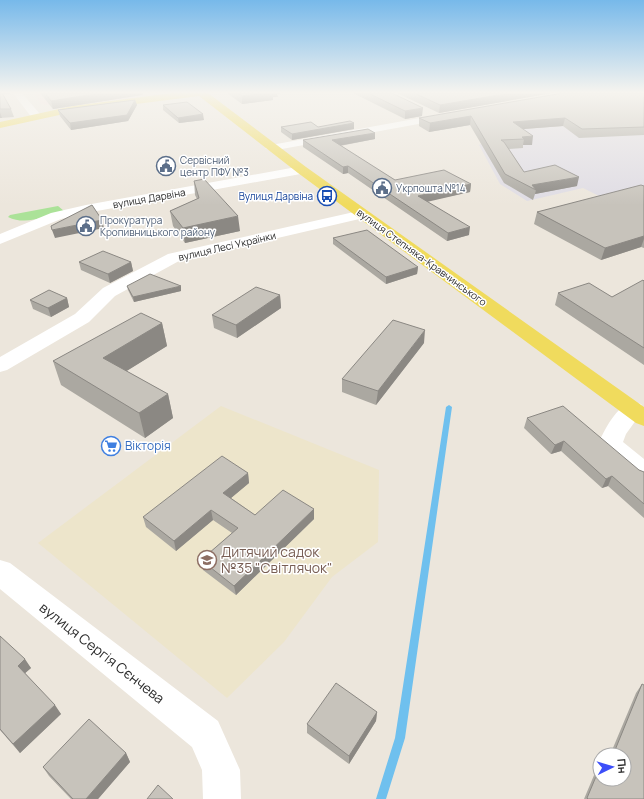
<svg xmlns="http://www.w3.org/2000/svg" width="644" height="799" font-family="Manrope,sans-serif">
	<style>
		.industrial { fill: #dfdce4 }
		.education { fill: #ede5cb }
		.medical { fill: #f3dad9 }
		.green { fill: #abe298 }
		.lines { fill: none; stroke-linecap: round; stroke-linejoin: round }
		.stream { fill: #6fc0ee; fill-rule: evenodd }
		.minor { fill: #fff; fill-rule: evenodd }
		.major { fill: #f0db5d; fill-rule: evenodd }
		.wall { fill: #aba8a1 }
		.shaded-wall { fill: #8b8883 }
		.building { fill: #c7c3bb; stroke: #8b8883 }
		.labels { text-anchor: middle; stroke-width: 3; stroke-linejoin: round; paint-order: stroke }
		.far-service-label { font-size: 10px; fill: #4e5e75; stroke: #fff; text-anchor: start }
		.far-transit-label { font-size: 10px; fill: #164399; stroke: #fff; text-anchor: end }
		.far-street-label { font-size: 10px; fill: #2a2a2a; stroke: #fff }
		.shop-label { font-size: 12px; fill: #366cbe; stroke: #fff; text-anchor: start }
		.near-education-label { font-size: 14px; fill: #785e54; stroke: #fff; text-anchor: start }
		.near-street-label { font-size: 14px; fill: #2a2a2a; stroke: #fff }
	</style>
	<rect width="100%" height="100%" fill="#ece6dc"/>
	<path class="industrial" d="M644,93V215L625,209L583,188L527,201L500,184L479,145L498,132Z"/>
	<path class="education" d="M221,406L379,470L378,542L332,577L284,642L227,698L38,543Z"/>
	<path class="medical" d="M33,93H166L67,107L41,104Z"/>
	<path class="green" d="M58,206L64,211C46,216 26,226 8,217L10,215Z"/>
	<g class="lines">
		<path class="stream" d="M449,405L452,407L405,738L386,799H376L395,738L446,407Z"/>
		<path class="minor" d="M13,93H22L40,114L41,116L40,118H32Z
			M447,113L452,116L451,118L271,151L265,148L271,145Z
			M302,166L308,170L306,173L86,213L61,219L0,244V234L51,213L86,205Z
			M363,210L368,211L370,214L368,217L179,261L115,296L89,322L7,370L0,372V357L75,314L103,288L168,254Z
			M633,402L641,404L644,409L626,434L623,442L644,459V482L635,479L602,450L598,444C605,429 616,406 633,402Z
			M0,560L10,563L218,721L240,770L241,799H203L202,770L192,747L0,589Z"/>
		<path class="major" d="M172,93H208L306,167L644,407V426L636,423L298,173L199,96L73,112L0,128V122L73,106Z"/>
	</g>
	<path class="wall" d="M0,93L2,95L11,109L14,117L0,118Z
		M40,93H143L142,95L53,109Z
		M227,93H280L277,94L278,97H273V100L242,104Z
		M353,93H392L422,116L405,119Z
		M397,93H552L439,113Z
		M644,93V135L579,138L563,126L523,129L532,145H523V148L509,149L524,172L577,186L535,194L533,200L504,183L470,125L429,132L419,126V118Z
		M135,100L137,105L128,121L71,130L60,116L58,110Z
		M163,105L204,120L179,123L163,110Z
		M354,123V129L292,140L281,132V127H318Z
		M375,133V139L340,146L395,180L471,184L470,192L427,201L469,235L447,241L348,173L343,174L303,147V140Z
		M194,181L240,231L185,243L173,226L170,211L197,199L195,195Z
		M644,186V248L641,247L601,260L534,224L537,212Z
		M333,238L418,267L417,274L386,284L333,244Z
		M79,262H131L133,271L110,283L81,270Z
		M644,281V365L555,305L558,293L612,297Z
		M127,286L181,291L134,302L128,290Z
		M280,295L281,308L237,338L214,328L212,315Z
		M67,298L69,307L51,317L33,309L30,300Z
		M162,323L167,346L126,371L168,394L173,418L145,438L61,385L53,361Z
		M424,343L376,405L342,392V379Z
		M527,418L639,470L644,472V518L608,486L602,488L561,451L551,454L524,428Z
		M248,473L249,483L231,498L255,515L314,509V519L236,595L203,570L201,560L232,533L213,520L176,551L146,527L143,517Z
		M0,636L31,668L25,673L61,714L20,753L0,730Z
		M642,684L644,799H584L600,761V779L624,755H610L636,693Z
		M377,712L376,721L349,764L307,733V724Z
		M126,753L130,762L98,799H71L49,776L43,767Z"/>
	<path class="shaded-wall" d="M0,93H12L0,95Z
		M101,93H143L142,95L53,109L51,101Z
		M261,93H280L277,94L278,97H273V100L242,104V96Z
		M510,93H552L439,113L440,105Z
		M135,100L137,105L128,121L71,130L70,123Z
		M423,108L422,116L405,119V111Z
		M0,112L2,118H0Z
		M203,114L204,120L179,123L178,118Z
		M471,116L470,125L429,132L430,123Z
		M565,118L563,126L511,130L513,122Z
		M354,123V129L292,140V134Z
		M375,133V139L332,147V140Z
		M533,136L532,145H523L524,139L522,137Z
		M348,166V173L343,174V167Z
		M579,177L577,186L535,194L536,190L532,185Z
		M471,184L470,192L418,204V196Z
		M238,216L240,231L185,243L183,228Z
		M102,220L104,228L55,238L52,230Z
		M470,227L469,235L447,241L448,233Z
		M644,236V239L641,247L601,260L605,248Z
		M131,262L133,271L110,283L108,274Z
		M418,267L417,274L386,284V277Z
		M181,286V291L134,302L133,297Z
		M280,295L281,308L237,338L236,325Z
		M67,298L69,307L51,317L48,308Z
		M162,323L167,346L109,382L103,358Z
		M425,330L424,343L376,405L378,391Z
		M168,394L173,418L145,438L139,413Z
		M564,441L561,451L551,454L555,445Z
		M248,473L249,483L225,503L223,493Z
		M612,476L608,486L602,488L606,479Z
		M314,509V519L236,595L234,586Z
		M211,510L213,520L176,551L174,541Z
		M25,659L31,668L23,675L18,666Z
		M55,705L61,714L20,753L13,744Z
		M377,712L376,721L349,764V756Z
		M126,753L130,762L98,799H86Z"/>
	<path class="building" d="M0,93H2L11,109H0Z
		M45,93H101L51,101Z
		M238,93H261L242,96Z
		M368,93H392L423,108L405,111Z
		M414,93H510L440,105Z
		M563,93H644V127L582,129L565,118L513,122L533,136L522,137L524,139L501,140L504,142L524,172L555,165L579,177L532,185L536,190L505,174L471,116L430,123L419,118Z
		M135,100L127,115L70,123L58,110Z
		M187,102L203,114L178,118L163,105Z
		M350,121L354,123L292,134L281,127L311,122L318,127Z
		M368,129L375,133L332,140L395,180L444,170L471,184L418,196L470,227L448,233L348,166L343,167L303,140Z
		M204,179L238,216L183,228L170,211L199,198L194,181Z
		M641,185L644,186V236L605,248L537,212Z
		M92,205L102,220L52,230L51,226Z
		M367,230L418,267L386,277L333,238Z
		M103,251L131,262L108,274L79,262Z
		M150,274L181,286L133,297L127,286Z
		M643,280L644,281V348L558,293L589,283L612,297Z
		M256,287L280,295L236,325L212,315Z
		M49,290L67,298L48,308L30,300Z
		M141,313L162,323L103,358L168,394L139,413L53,361Z
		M393,320L425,330L378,391L342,379Z
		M563,406L639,470L644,472V504L612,476L606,479L564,441L555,445L527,418Z
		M222,456L248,473L223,493L255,515L283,490L314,509L234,586L201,560L238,528L211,510L174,541L143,517Z
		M0,636L25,659L18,666L55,705L13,744L0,729Z
		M336,683L377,712L349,756L307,724Z
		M642,684L644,685V799H588L587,798L600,767V779H624V755H613Z
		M89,719L126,753L86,799H73L43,767Z
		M158,785L173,799H147Z"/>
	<linearGradient id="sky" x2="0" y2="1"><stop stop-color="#77b9ea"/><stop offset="0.45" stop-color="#f6f4ef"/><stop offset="1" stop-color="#f6f4ef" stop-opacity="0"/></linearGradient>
	<rect width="644" height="205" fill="url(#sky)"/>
	<defs>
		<symbol id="civic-ring" viewBox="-11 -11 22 22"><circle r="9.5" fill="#fff" stroke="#5c6f8a" stroke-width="1.5"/><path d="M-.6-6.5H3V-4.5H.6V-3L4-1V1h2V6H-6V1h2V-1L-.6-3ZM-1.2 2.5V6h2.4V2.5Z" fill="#5c6f8a"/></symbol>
		<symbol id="bus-ring" viewBox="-11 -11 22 22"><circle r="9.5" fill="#fff" stroke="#1a4fb4" stroke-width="1.5"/><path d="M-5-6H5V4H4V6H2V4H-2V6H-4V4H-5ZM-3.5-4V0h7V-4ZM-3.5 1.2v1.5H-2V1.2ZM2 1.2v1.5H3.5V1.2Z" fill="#1a4fb4"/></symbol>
		<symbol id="supermarket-ring" viewBox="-11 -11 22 22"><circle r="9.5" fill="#fff" stroke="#3f7fe0" stroke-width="1.5"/><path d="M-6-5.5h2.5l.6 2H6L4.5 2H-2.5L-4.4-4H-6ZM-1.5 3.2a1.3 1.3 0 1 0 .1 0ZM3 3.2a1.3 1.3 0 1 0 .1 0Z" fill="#3f7fe0"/></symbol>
		<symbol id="school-ring" viewBox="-11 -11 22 22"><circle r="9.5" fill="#fff" stroke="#8d6e63" stroke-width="1.5"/><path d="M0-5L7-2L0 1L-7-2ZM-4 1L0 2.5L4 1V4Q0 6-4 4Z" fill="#8d6e63"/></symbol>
	</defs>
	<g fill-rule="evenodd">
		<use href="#civic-ring" x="155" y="155" width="22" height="22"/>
		<use href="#civic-ring" x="371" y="177" width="22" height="22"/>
		<use href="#bus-ring" x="316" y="185" width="22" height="22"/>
		<use href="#civic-ring" x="75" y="215" width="22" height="22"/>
		<use href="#supermarket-ring" x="100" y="435" width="22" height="22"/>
		<use href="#school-ring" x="196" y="549" width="22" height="22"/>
	</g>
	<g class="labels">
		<g class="far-service-label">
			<text x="180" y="164">Сервісний<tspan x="180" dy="12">центр ПФУ №3</tspan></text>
			<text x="396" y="192">Укрпошта №14</text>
			<text x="100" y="224">Прокуратура<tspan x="100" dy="12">Кропивницького району</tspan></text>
		</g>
		<g class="far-transit-label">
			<text x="313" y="200">Вулиця Дарвіна</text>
		</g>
		<g class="far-street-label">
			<text transform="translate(149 198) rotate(-10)" y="4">вулиця Дарвіна</text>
			<text transform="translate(227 246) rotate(-13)" y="4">вулиця Лесі Українки</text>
			<text transform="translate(422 257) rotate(36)" y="4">вулиця Степняка-Кравчинського</text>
		</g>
		<g class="shop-label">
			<text x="125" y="450">Вікторія</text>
		</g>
		<g class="near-education-label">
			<text x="221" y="557">Дитячий садок<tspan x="221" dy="16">№35 "Світлячок"</tspan></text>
		</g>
		<g class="near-street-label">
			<text transform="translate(102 653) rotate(38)" y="5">вулиця Сергія Сєнчева</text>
		</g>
	</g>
	<g transform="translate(612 767) rotate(85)"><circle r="19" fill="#ffffff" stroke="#aaaaaa"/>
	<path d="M0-3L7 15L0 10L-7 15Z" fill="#3c4ef9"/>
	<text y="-6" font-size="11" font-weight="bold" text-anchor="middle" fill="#2a2a2a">Пн</text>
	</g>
</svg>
